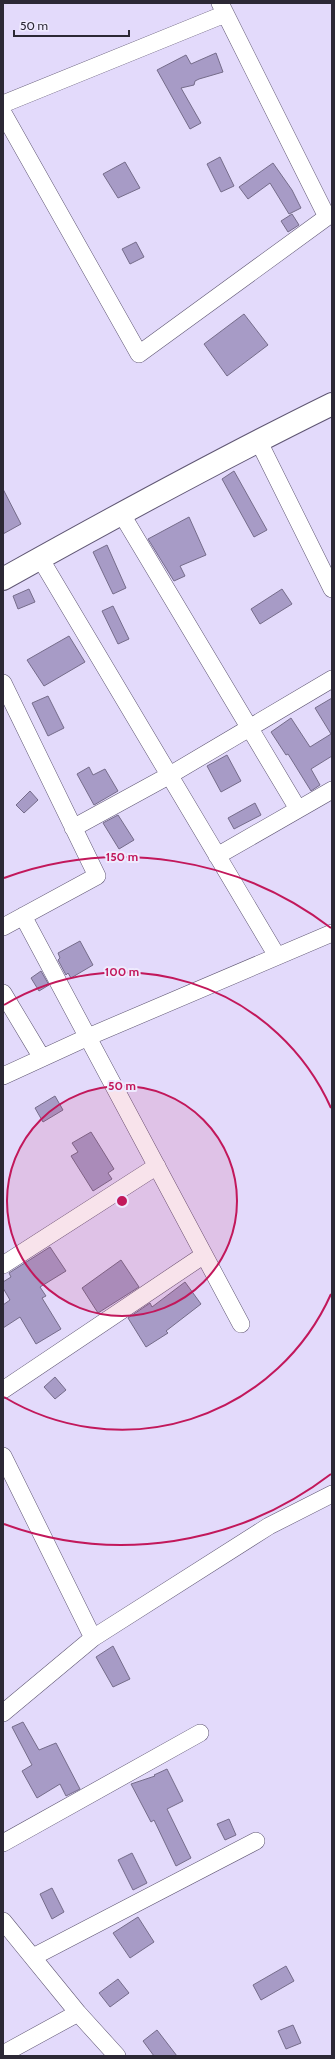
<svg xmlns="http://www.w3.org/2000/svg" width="335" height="2059" font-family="Cabin,sans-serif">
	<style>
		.building { fill: #a79bc6; stroke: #756c8a }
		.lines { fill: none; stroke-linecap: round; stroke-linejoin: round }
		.street-casing { stroke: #605774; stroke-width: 18 }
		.secondary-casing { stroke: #605774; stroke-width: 24 }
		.street { stroke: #fff; stroke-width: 17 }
		.secondary { stroke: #fff; stroke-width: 22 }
		.ring { fill: none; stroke: #c2185b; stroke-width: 2 }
		.centre { fill: #c2185b; stroke: #efeafe; stroke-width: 2 }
		.ring-label { font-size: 12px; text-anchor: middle; font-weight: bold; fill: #c2185b; stroke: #efeafe; stroke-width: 4; stroke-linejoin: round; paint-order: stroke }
	</style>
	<rect width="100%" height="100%" fill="#e3dafb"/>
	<path class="building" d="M216,53L223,72L199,79L195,81L194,85L181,88L201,123L190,129L157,70L186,55L191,64Z
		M220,157L234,186L221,192L207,164Z
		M125,162L140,188L118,198L103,174Z
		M273,163L292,190L301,208L289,214L270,183L248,199L239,187Z
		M292,214L299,225L288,232L281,221Z
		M136,242L144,257L130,264L122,249Z
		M244,314L268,345L227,376L204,344Z
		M234,471L267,530L254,537L222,479Z
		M3,489L21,524L3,534Z
		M189,517L206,555L180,566L185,576L174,581L148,539Z
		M107,545L126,588L113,594L93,552Z
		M29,589L35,602L18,609L13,596Z
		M282,589L292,604L260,624L251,609Z
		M113,606L129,639L118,644L102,611Z
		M69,636L85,662L44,686L27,660Z
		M48,696L64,728L48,736L32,703Z
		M332,698V756L311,769L320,785L311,791L288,754L286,755L271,732L291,718L310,747L331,734L315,708Z
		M227,755L241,781L221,792L207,766Z
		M89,767L93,775L105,769L118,791L94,805L77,774Z
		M30,791L38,800L24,813L16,805Z
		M255,803L261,815L234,829L228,818Z
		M118,815L134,840L119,849L103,823Z
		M80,941L93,965L71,978L68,973L66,975L58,960L60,958L58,953Z
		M41,971L49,985L39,991L31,978Z
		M55,1096L63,1110L43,1122L35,1108Z
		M91,1132L114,1169L108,1173L112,1179L93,1191L71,1156L78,1152L72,1143Z
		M50,1247L66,1271L40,1287L46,1296L42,1298L61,1329L36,1344L20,1317L3,1328V1305L10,1300L3,1288V1282L11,1277L9,1273Z
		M121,1260L139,1287L98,1313L82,1288Z
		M185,1282L201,1304L166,1331L168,1333L146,1347L128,1318L150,1303L152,1307Z
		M55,1377L66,1390L55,1399L44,1387Z
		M113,1646L130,1679L113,1687L96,1657Z
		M23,1722L39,1750L56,1743L80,1789L66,1796L60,1784L37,1798L22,1771L32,1765L12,1727Z
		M167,1769L183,1801L167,1809L191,1858L176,1866L154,1820L151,1822L131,1784L155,1776L154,1775Z
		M229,1819L236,1835L225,1840L217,1824Z
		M132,1853L147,1883L133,1890L118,1860Z
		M52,1888L64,1912L52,1919L40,1894Z
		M138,1917L154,1942L130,1958L113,1933Z
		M286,1966L294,1981L261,2000L253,1985Z
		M118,1979L129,1993L110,2007L99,1993Z
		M293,2025L301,2043L286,2049L278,2031Z
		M157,2030L177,2056H154L143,2041Z"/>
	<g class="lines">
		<defs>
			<path id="street" d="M3,104L225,14
				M3,113L139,354L327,217L220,3
				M258,440L332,589
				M121,513L298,809
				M40,558L277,956
				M3,683L97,876L3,927
				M73,828L170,775L332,679
				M217,856L332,790
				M23,916L241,1324
				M3,993L42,1058
				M3,1076L88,1037L332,933
				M3,1265L157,1166
				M3,1390L204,1255
				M3,1456L93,1638
				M3,1713L93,1638L269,1526L332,1494
				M3,1843L200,1733
				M3,1921L78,2013L117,2056
				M33,1957L256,1841
				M3,2054L78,2013"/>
			<path id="secondary" d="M3,579C112,518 220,459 332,404"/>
		</defs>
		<use href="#street" class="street-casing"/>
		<use href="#secondary" class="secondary-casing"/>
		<use href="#street" class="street"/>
		<use href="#secondary" class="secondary"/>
	</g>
	<circle cx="122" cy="1201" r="115" fill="#c2185b" fill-opacity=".12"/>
	<g class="ring">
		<circle cx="122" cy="1201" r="115"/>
		<path d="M331 1294A229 229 0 0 1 4 1397M4 1005A229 229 0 0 1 331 1108"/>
		<path d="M331 1474A344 344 0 0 1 4 1524M4 878A344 344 0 0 1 331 928"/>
	</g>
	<circle cx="122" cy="1201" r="6" class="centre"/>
	<g class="ring-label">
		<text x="122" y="861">150 m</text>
		<text x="122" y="976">100 m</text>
		<text x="122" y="1090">50 m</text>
	</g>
	<rect width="335" height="2059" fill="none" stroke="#2c2835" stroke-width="8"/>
	<path d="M14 30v6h115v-6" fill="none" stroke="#2c2835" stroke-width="2"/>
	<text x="20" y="30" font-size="12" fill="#2c2835" stroke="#efeafe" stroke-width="3" paint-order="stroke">50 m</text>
</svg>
